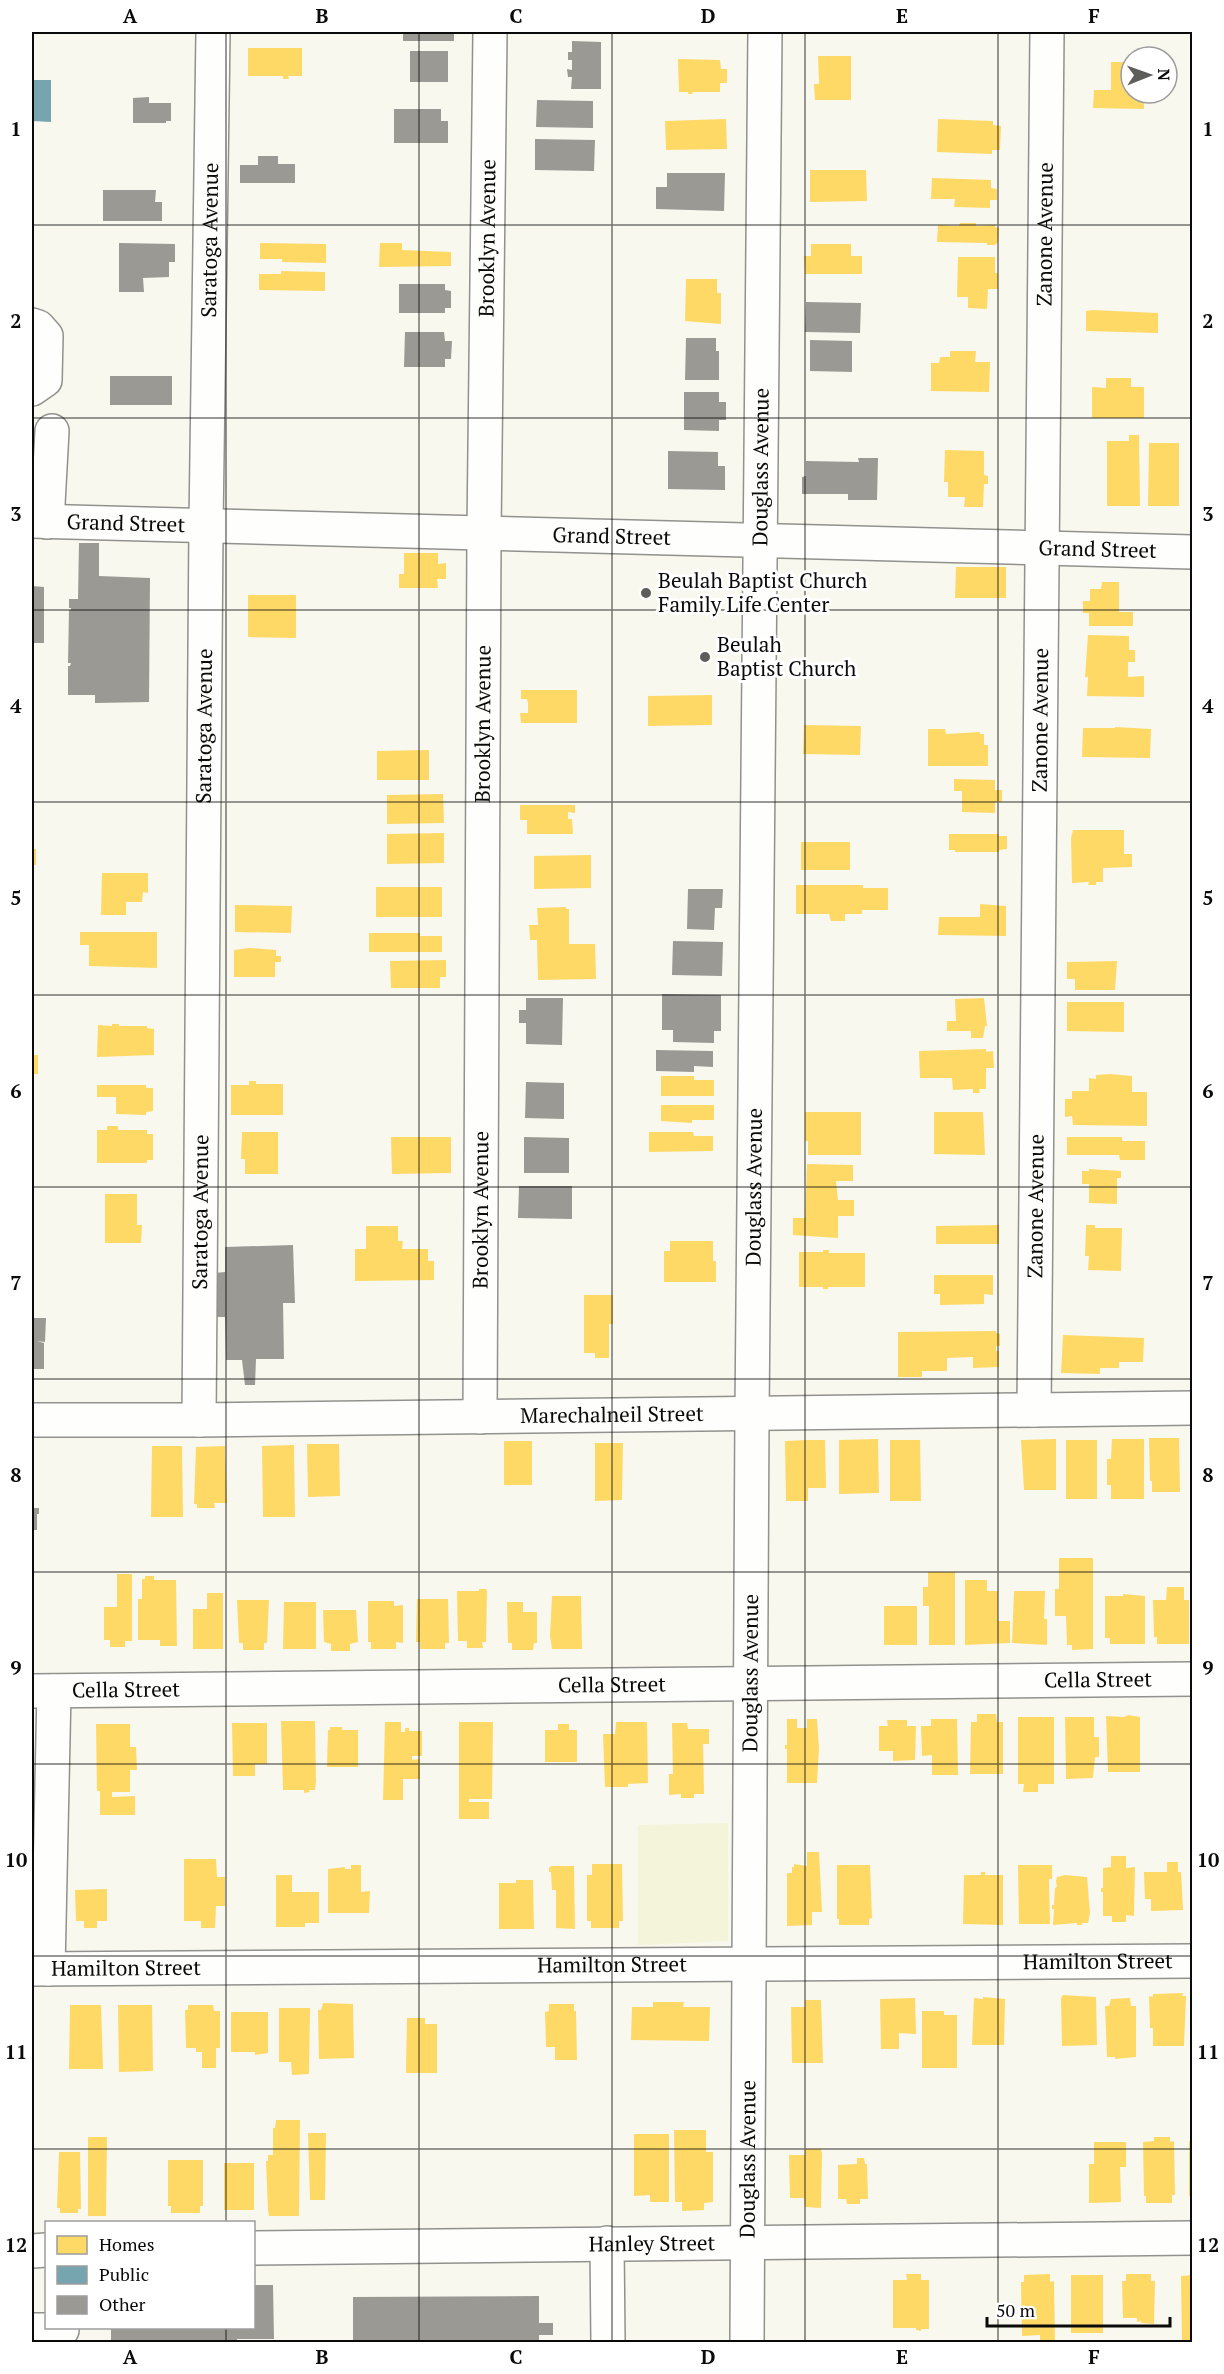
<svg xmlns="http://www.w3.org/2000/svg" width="1224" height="2374" font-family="'PT Serif',serif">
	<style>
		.farmland { fill: #f4f4db }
		.homes { fill: #ffd966 }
		.public { fill: #76a5af }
		.building { fill: #9a9994 }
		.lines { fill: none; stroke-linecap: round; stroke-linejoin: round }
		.minor-casing { stroke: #91918d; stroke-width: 36 }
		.minor { stroke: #fefefc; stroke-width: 33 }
		.grid { fill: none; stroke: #0a0a0a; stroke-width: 1.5; stroke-opacity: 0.55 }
		.poi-dot { fill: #5d5d5a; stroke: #fff; stroke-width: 2 }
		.labels { text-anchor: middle; stroke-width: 6; stroke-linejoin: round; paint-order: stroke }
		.street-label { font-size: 21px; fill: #0a0a0a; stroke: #fff }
		.poi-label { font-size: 21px; fill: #0a0a0a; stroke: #fff; text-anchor: start }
		.neatline { fill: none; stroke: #0a0a0a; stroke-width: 2 }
		.grid-label { font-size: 20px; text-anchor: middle; font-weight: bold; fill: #0a0a0a }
	</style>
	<rect width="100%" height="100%" fill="#f8f8ee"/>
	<path class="farmland" d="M728,1823V1941L638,1945V1825Z"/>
	<path class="homes" d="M673,32H726V34H673Z
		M248,48H302V76H288L289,79H283V76H248Z
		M818,56H851V100H815L814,84H819Z
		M678,59L720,60L721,69H727V83H720V92H693L692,94H688V92H679Z
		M1111,62H1131V93H1144V109L1093,108L1094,90H1111Z
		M726,119L727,149L666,150L665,121Z
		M938,119L993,121V125L1001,126L1000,150H992V154L937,152Z
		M810,170H866L867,201L810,202Z
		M932,178L991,180V188L997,189V200H990V208L954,207L955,199H931Z
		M960,223H976V226L995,225V227L999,228L998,242L995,245H987V243L937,242L938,225L959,226Z
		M260,243L326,244V263L282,262V259H260Z
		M380,243H402V250L451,252V266L379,267Z
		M811,244H851V256H862V274H805L804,256H811Z
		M958,257H995V273H998V289H988L987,309L968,308V297H957Z
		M281,271L325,272V291L259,290V274H281Z
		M686,279H717V293H721V324L685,321Z
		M1092,310L1158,313V333L1086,331V311Z
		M950,351H976L975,362H990L989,392L931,391V363H939L940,357H950Z
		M1106,378H1131V387H1144V418H1092V387L1106,388Z
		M1129,435H1139L1140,506H1107V441H1129Z
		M1149,443H1179V506H1148Z
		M945,450L984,451V475L988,476V484H984L983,507H964L965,497H948V482H944Z
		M404,553H438V564L446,563V579H437L438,588H399V574H404Z
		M956,567H1006V598H955Z
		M1102,582H1119V612H1133V626H1089V613H1083V601H1090V589H1101Z
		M248,595H296V638L248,637Z
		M1088,635L1129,636V650H1135V662H1128V677L1144,676V697L1087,696L1088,677H1085Z
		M521,690H577V723H521L520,713H528V703L527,699H521Z
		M712,695V725L648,726V696Z
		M804,725L861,726L860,755L803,754Z
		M1115,727L1151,729L1150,758L1082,757L1083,728H1115Z
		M928,729H945L946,734L980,732V734H984V745H988V766H928Z
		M429,750V780H377V751Z
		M954,779L995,780V790H1002V802H995V813L962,812V791H954Z
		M443,794L444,823L387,824V795Z
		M520,805H575V813L568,812V819H572L573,834H527V820H520Z
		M1073,830H1124V854H1132V867L1103,868V882H1096V885H1088L1089,882L1072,883L1071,838Z
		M444,833V863L387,864V834Z
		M949,834H999V836H1007V849L999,850V852H955V850H949Z
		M801,842H850V870H801Z
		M32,849H36V865H32Z
		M591,855V888L534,889V856Z
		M102,873H148V893L143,892L142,902H126V915H101Z
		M796,885H863V888H888V910H862V914H845V921H831L829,914H796Z
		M376,887H442V917H376Z
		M980,904L1006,906V936L938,935L939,917H980Z
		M235,905L292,906L291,933L235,932Z
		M566,907V909H569V944H595L596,979L538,980L537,940H530L529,925H538L537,908Z
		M80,932H157V968L89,966V945H80Z
		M369,933H420V936H442V952H369Z
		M249,948L276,950V956H281V962H275V977H234V950Z
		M446,960V977H440V988H391L390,961Z
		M1117,961L1115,990H1075V979H1067V962Z
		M984,998L987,1026H985L983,1038H971V1031H947V1021H956L955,999Z
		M1067,1002H1124V1032L1067,1031Z
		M112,1024H119V1026H147V1028L154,1029V1055L97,1057L98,1025L112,1026Z
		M986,1049V1052L993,1051L994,1068H986V1089H979L980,1093H973V1089L953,1090L952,1078H920L919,1051Z
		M32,1055H38V1074H32Z
		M1110,1074L1132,1076V1092H1147V1126L1073,1125L1072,1116L1065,1117V1099H1072V1091H1089V1078L1096,1079V1075Z
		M661,1076H694V1080H714V1096H661Z
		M249,1081H256V1084H283V1115H231V1085H249Z
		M97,1085H146V1088H153V1111L146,1112V1115L116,1114V1097H97Z
		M661,1105H714V1120H692V1123L661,1121Z
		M805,1112H861V1155H808V1141H805Z
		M934,1112H983L985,1155L934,1154Z
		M107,1126H118V1130H147V1134H153V1160H147V1163H97V1130H107Z
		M242,1132H278V1174H245V1159H241Z
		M649,1132H693L694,1136H713V1151L649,1152Z
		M391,1137H451V1173L392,1174Z
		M1067,1137H1122V1141H1145V1160H1120L1119,1155H1067Z
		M807,1164L853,1165V1181H836L838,1200H854V1216H838V1238L793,1235V1218H805Z
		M1089,1169L1121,1171V1178H1117V1204L1089,1203V1184H1082V1171H1089Z
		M105,1194H137V1225H142L141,1243H105Z
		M999,1225V1244H936V1226Z
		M1086,1225H1095V1228H1122L1121,1271L1088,1270L1089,1256H1085Z
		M366,1226H398V1241H403L402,1249H428V1261H434V1280L355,1281V1249H366Z
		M670,1241H713V1261H716V1282H664V1251H670Z
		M823,1250H829V1253H865V1287H828V1289H823V1287H799V1252H823Z
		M934,1275H993V1295L984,1294V1304L940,1305V1294H934Z
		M584,1295H613V1324H609V1358H595V1353H584Z
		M996,1331V1333L1000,1334V1346H996V1351H999V1367L973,1368V1357L947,1358V1371H922V1377H898V1332Z
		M1063,1335L1144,1338L1143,1362H1119V1368H1100V1374L1061,1373Z
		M1149,1438H1179L1180,1492H1152V1481H1150Z
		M878,1439L879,1493L839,1494V1440Z
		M1056,1439V1490H1024L1021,1440Z
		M1112,1439H1144V1499H1111V1485H1107V1459H1111Z
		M807,1440H825L826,1488H808V1501H786L785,1441Z
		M890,1440H920L921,1501H890Z
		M1066,1440H1097V1499H1066Z
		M504,1441H532V1485H504Z
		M595,1443H623L622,1500L595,1501Z
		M307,1444H339L340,1496L308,1497Z
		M294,1445L295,1517H263L262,1446Z
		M152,1446H182L183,1517H151Z
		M225,1446L227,1503H214L215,1508H197V1504H194L196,1447Z
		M1059,1558H1093V1649L1072,1650V1645H1067L1066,1616H1055V1589H1059Z
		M928,1572H955V1645H929V1606H923V1587H928Z
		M117,1574H132V1641H125V1647H110V1640H104V1607H117Z
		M145,1576H154V1580H176L177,1646H160V1640H138V1599H142V1579H145Z
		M965,1580H987V1591H998V1621H1010V1643L965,1645Z
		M1167,1587H1184V1600H1189V1644H1157V1637H1154L1153,1600H1166Z
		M479,1589H486L487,1591L486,1642H482L483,1648H467V1641H458L457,1591H479Z
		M1014,1591H1045L1044,1619H1047V1645L1012,1643Z
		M207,1593H223V1649H193V1609H207Z
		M1123,1594L1145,1596V1644H1110V1638H1105V1596H1123Z
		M552,1596H581L582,1649H552L550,1636Z
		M417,1599H448L449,1643H445V1649H420V1642H416Z
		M237,1600H269L267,1643H264V1650H243V1643H239Z
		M368,1601H394V1606L403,1605V1643L396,1642V1649H371V1642H368Z
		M284,1602H316V1649H283Z
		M507,1602H523V1612H537V1643H534L533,1650H512V1643H508Z
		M884,1606H917V1645H884Z
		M323,1610H356L358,1642L350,1644V1651H331V1644L324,1642Z
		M977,1714H996L997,1722H1003V1774H970L971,1722H977Z
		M1128,1715L1140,1717V1772H1108L1106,1716L1124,1717Z
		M1018,1717H1054V1784H1038V1792H1023L1024,1784H1018Z
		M1065,1717H1094V1737H1099V1757H1095L1093,1778L1066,1779Z
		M787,1719H797V1728H807V1719H817L819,1749L817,1783H787V1749H785V1745H787Z
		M931,1719H957L958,1775H932V1755L922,1756L921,1726H931Z
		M887,1720H907V1726H916L915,1760L893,1761V1751H879V1726H888Z
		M281,1721H315L316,1781L315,1790H309L310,1792L304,1793V1790H283Z
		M385,1722H401V1732H405V1728H409V1731H422V1756H412V1760L420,1759V1779H403V1800H383Z
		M459,1722H493L492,1799H469V1802H489V1819H459Z
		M616,1722H647L648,1783L628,1784V1787H605L603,1734H615Z
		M232,1723H267V1764H255V1776H233Z
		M672,1723H687L688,1729H709V1744H703L704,1794H694V1798H681V1794L669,1795V1774H673Z
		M96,1724H130V1747H136L137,1770H130V1792H112V1797L135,1796V1815H100V1791H97Z
		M558,1724H569V1730H577V1762H545V1730H558Z
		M330,1727H342V1730H358V1767H327L328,1730H330Z
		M807,1852H819L822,1912H812V1925L787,1926V1873H792V1867H794V1864L807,1866Z
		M1111,1856H1126V1868L1135,1867L1134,1916L1126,1915V1922H1112V1916H1103V1892H1101V1888H1103V1868L1111,1867Z
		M184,1859H216L217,1877H225V1906H216L215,1928H201V1921H184Z
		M1167,1862H1178V1872H1181L1183,1910L1151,1911V1899H1145L1144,1872H1167Z
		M592,1864H622L623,1921H619V1928H591V1921H587V1875H592Z
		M351,1865H361V1892L370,1891L369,1913H328V1869L345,1867V1869H351Z
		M837,1865H870L872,1918L869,1919V1925H839V1919H837Z
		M1018,1865H1052V1879H1049L1050,1924H1019Z
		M551,1866H574L575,1929L556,1928V1890H552L551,1872H549V1868Z
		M981,1872H985V1875H1003V1925L963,1924L964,1875H981Z
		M276,1875H292V1892H319V1923H305V1927H276Z
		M1065,1875L1087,1877L1090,1913L1088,1923H1082V1925H1077V1923L1053,1925L1054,1909H1052V1905H1054L1055,1888L1057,1887L1056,1881L1057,1877Z
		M516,1880H533L534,1929H499V1883H516Z
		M107,1889V1921H97V1928H84V1921H76L75,1890Z
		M1183,1993L1182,1996H1186L1184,2046H1153V2028H1150L1149,1996L1153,1997V1994Z
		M1063,1995L1096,1997L1097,2045L1062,2046L1061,1998Z
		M983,1997L1005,1999L1004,2045H972L974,1998L983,1999Z
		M915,1998L916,2034L899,2033V2049H881L880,1999Z
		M1130,1998L1131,2006H1136V2057L1115,2059V2057H1107L1105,2006H1109L1111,1999Z
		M805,2000H821L823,2063H792L791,2007H805Z
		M653,2002H684L683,2007H710L709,2041L631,2040L632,2007H653Z
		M323,2003L353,2004L354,2058L319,2059L318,2010H321Z
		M549,2004H574V2011H576L577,2060H555V2047H546L545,2012L549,2011Z
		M70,2005H101L103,2069H69Z
		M118,2005H152L153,2071L119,2072Z
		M188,2005H213L214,2011H220V2048H216V2068H202V2052H196V2048H186L185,2010H188Z
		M279,2008H310L309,2074L292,2075L291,2062H279Z
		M922,2011H944V2015H957V2068H922Z
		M231,2012H268V2053L255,2055V2052H231Z
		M407,2018H425V2024H437V2073H406Z
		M276,2120H300L299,2216H269L268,2210L266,2161H268V2155H273V2128H275Z
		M674,2130H706V2152H713V2202L704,2203V2210L682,2211V2202H675Z
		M308,2133H326L325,2200H310Z
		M634,2134H669V2202H650V2195L634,2196Z
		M88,2137H107L106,2216H88Z
		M1154,2137H1170V2142L1174,2141L1175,2195H1172V2203H1146V2196H1144L1143,2142L1154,2141Z
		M1189,2141H1192V2196H1189Z
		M1094,2142H1126V2167H1120L1121,2202L1089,2203V2164H1094Z
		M805,2149H821L822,2154L821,2208L805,2207L804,2198H790L789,2155H805Z
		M59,2152H80L81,2209H78V2213H60V2208H57Z
		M857,2158H864L865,2164H867L868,2199H860V2204H847L846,2199H838V2165L857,2164Z
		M168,2160H203V2206H200V2213H171V2206H168Z
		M224,2163H254V2210H224Z
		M906,2274H921V2280H929V2329H921V2331L916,2330V2328H893V2280H907Z
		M1050,2274V2282L1054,2281L1055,2342H1040V2335L1022,2336L1021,2282H1024V2275Z
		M1126,2274H1151V2281H1155L1154,2324L1141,2323V2321L1137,2322V2318H1123L1122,2281H1126Z
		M1071,2275H1103V2333H1071Z
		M1192,2275V2341H1182L1181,2276Z"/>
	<path class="public" d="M32,80H51V122L32,121Z"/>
	<path class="building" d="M403,32H454V41H403Z
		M572,41L601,42V89H571L572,77H568L567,69L572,70V60H568V52H572Z
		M410,51H448V82H410Z
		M149,97V103H171V121H166V123H133V98Z
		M537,100L593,101V128L536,127Z
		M394,109H441V121H448V143H394Z
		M535,139L595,140L594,171L535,170Z
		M258,156H278V164H295V183H240V165H258Z
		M667,173H725L724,211L656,209V187H667Z
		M103,190H156L155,202H162V221H103Z
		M119,243L175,244V262H169V277L143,278L144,292H119Z
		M399,284H445V290L451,291V308H445V313H399Z
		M806,302L861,303L860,333L805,332Z
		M405,332H444L445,341H452L451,359H445V367H404Z
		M686,338H716V351H719V380H685Z
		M810,340L852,341V372L810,371Z
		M110,376H172V405H110Z
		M684,392H719V402H726V420H719V431L684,430Z
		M668,451L718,452V466H725V490L668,489Z
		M858,458H878L877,500H848V494H802V477L806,476V461L859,462Z
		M79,543H99V576L150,578L149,702L95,703V695H68V666H70L71,663H68L69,610H71V608H69V599H78Z
		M32,586L44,587V643H32Z
		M688,889H723L722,908H715L714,930L687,929Z
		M673,941L723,942L722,976L672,975Z
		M662,994L721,995V1031H714V1043L673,1042V1030H662Z
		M526,998H563L562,1045L526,1044V1023H519V1010H526Z
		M656,1050L713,1051V1067L694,1066V1072L656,1071Z
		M526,1082L564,1083V1119L525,1118Z
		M524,1137L569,1138V1173H524Z
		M519,1186H572V1219L518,1218Z
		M293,1245L295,1303H283L284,1359H256L255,1385H245L242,1360H226L225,1317H216L215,1273L225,1272V1247Z
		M32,1318H46L45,1342L37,1341L44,1343V1369H32Z
		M32,1450H34V1479H32Z
		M32,1508H39V1514H37V1530H32Z
		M254,2285H273L274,2339H237V2342H205V2340L111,2341V2328H254Z
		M539,2296V2323H553V2335H539V2342H353V2297Z"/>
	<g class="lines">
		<defs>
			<g id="minor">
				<path d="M32,325L38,327L46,336L45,380L32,389"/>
				<path id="s1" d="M32,521L1192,552"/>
				<path d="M47,522L52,431"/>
				<path id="s2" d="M1034,1410L1047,32"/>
				<path id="s3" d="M480,1417L484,533L490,32"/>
				<path id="s4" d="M32,1420H199L1192,1408"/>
				<path id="s5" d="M199,1420L206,526L213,32"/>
				<path id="s6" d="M32,1691L1192,1679"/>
				<path id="s7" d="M32,1969L1192,1961"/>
				<path d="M48,1969L54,1691"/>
				<path d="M607,2243L608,2342"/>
				<path id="s8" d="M254,2248L1192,2238"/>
				<path d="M32,2251L46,2250"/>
				<path d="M32,2330H62"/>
				<path id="s9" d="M747,2342L752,1413L765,32"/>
			</g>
		</defs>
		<use href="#minor" class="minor-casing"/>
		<use href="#minor" class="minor"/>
	</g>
	<path class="grid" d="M226,32V2222M419,32V2342M612,32V2342M805,32V2342M998,32V2342M32,225H1192M32,418H1192M32,610H1192M32,802H1192M32,995H1192M32,1187H1192M32,1379H1192M32,1572H1192M32,1764H1192M32,1956H1192M32,2149H1192M226,2328V2342"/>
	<g class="poi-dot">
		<circle cx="646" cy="593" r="6"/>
		<circle cx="705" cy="657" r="6"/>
	</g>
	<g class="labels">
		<g class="street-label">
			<text dy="7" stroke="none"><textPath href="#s2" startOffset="1176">Zanone Avenue</textPath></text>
			<text dy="7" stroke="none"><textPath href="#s3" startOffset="1179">Brooklyn Avenue</textPath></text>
			<text dy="7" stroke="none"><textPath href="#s5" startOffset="1180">Saratoga Avenue</textPath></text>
			<text dy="7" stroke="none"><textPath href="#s9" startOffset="1875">Douglass Avenue</textPath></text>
			<text dy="7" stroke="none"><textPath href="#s1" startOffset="94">Grand Street</textPath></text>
			<text dy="7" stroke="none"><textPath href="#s1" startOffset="580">Grand Street</textPath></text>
			<text dy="7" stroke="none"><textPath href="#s1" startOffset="1066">Grand Street</textPath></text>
			<text dy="7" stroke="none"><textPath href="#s2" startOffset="690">Zanone Avenue</textPath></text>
			<text dy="7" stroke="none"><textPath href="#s3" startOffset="693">Brooklyn Avenue</textPath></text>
			<text dy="7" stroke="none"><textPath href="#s5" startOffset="694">Saratoga Avenue</textPath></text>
			<text dy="7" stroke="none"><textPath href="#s9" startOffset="1155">Douglass Avenue</textPath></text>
			<text dy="7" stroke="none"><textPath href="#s2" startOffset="204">Zanone Avenue</textPath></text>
			<text dy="7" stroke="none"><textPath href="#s3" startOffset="207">Brooklyn Avenue</textPath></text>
			<text dy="7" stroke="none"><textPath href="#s5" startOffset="208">Saratoga Avenue</textPath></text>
			<text dy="7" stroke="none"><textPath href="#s4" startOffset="580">Marechalneil Street</textPath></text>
			<text dy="7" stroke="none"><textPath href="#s9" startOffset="669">Douglass Avenue</textPath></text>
			<text dy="7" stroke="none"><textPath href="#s6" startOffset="1066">Cella Street</textPath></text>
			<text dy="7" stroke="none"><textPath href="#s6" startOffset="580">Cella Street</textPath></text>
			<text dy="7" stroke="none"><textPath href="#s6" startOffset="94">Cella Street</textPath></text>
			<text dy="7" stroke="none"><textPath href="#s7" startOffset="1066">Hamilton Street</textPath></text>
			<text dy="7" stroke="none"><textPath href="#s7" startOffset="580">Hamilton Street</textPath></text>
			<text dy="7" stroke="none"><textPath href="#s7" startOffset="94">Hamilton Street</textPath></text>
			<text dy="7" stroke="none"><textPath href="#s9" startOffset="183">Douglass Avenue</textPath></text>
			<text dy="7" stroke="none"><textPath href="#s8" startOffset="398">Hanley Street</textPath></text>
		</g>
		<g class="poi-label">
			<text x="658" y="588">Beulah Baptist Church<tspan x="658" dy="24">Family Life Center</tspan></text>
			<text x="717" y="652">Beulah<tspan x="717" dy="24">Baptist Church</tspan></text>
		</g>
	</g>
	<rect width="1224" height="2374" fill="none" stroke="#ffffff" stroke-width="66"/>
	<rect x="45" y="2221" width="210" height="108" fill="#ffffff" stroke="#9d9d9d" stroke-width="1.5"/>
	<rect x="57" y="2236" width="30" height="18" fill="#ffd966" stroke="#9d9d9d" stroke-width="1.5"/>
	<text x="99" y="2251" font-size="18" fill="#0a0a0a">Homes</text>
	<rect x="57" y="2266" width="30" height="18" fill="#76a5af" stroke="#9d9d9d" stroke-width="1.5"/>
	<text x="99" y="2281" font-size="18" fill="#0a0a0a">Public</text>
	<rect x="57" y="2296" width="30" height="18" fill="#9a9994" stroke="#9d9d9d" stroke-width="1.5"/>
	<text x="99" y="2311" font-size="18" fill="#0a0a0a">Other</text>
	<g transform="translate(1149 75) rotate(89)"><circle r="28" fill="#ffffff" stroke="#9d9d9d" stroke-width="1.5"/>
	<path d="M0-4.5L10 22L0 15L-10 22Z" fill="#5d5d5a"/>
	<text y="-9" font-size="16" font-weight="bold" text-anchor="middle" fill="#0a0a0a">N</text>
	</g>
	<path d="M987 2317v9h183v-9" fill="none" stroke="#0a0a0a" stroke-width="3"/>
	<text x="996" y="2317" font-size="18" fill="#0a0a0a" stroke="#ffffff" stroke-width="4.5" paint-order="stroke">50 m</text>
	<rect x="33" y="33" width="1158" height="2308" class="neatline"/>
	<g class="grid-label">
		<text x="130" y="23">A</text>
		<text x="322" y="23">B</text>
		<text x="516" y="23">C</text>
		<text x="708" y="23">D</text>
		<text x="902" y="23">E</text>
		<text x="1094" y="23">F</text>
		<text x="16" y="136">1</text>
		<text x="1208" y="136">1</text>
		<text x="16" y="328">2</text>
		<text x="1208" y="328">2</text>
		<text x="16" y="521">3</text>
		<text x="1208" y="521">3</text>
		<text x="16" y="713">4</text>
		<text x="1208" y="713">4</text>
		<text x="16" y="905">5</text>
		<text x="1208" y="905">5</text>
		<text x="16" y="1098">6</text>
		<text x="1208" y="1098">6</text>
		<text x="16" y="1290">7</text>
		<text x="1208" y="1290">7</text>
		<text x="16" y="1482">8</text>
		<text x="1208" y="1482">8</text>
		<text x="16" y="1675">9</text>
		<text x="1208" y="1675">9</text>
		<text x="16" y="1867">10</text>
		<text x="1208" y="1867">10</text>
		<text x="16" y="2059">11</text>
		<text x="1208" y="2059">11</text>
		<text x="16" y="2252">12</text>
		<text x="1208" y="2252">12</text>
		<text x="130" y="2364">A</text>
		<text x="322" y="2364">B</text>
		<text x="516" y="2364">C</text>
		<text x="708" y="2364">D</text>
		<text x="902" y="2364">E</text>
		<text x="1094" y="2364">F</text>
	</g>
</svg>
